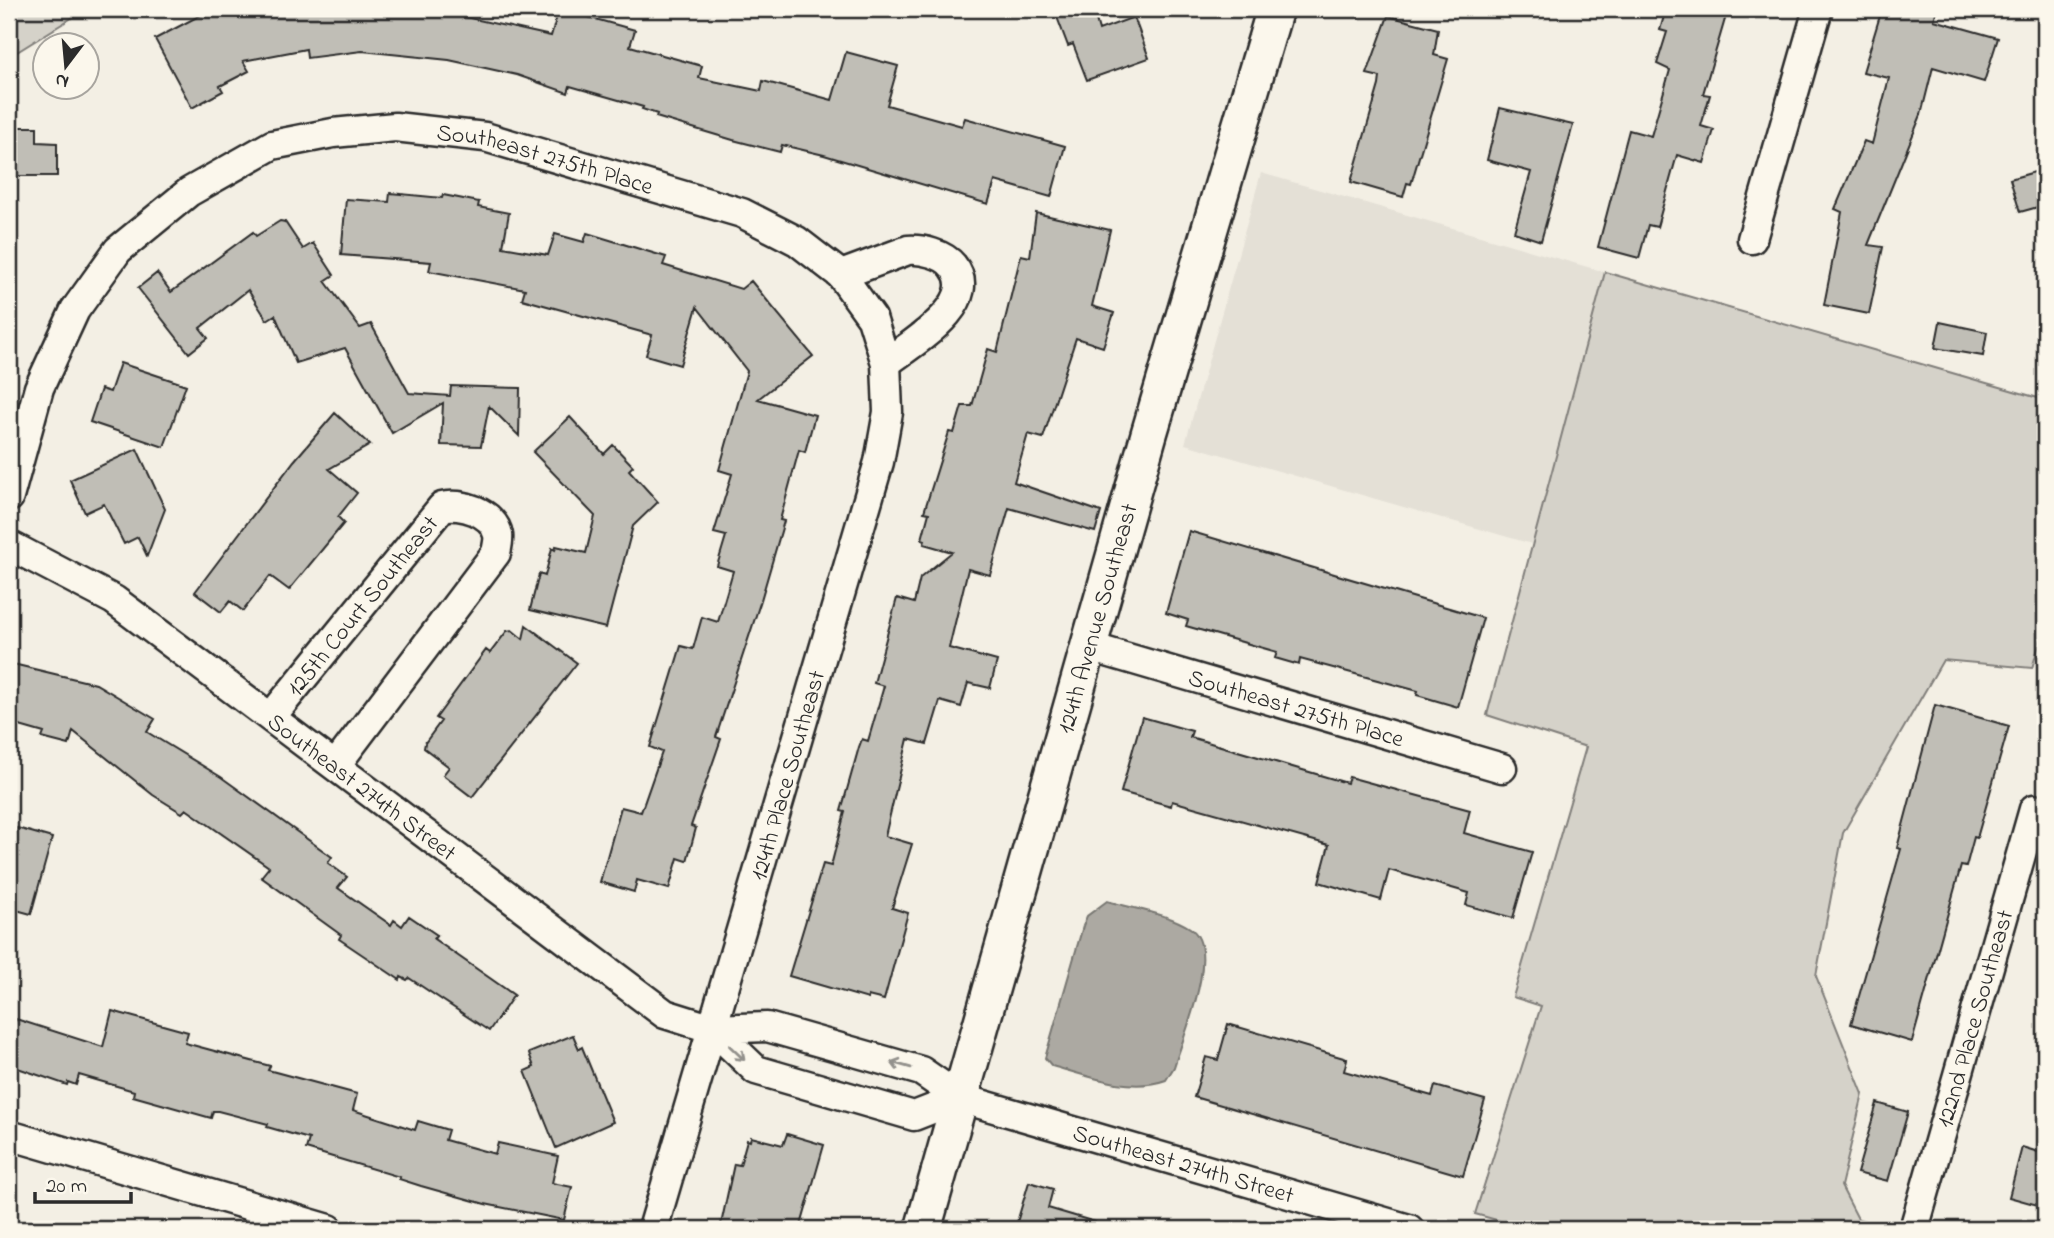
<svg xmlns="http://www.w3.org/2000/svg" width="2054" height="1238" font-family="'Indie Flower',sans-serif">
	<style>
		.built { fill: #e4e0d6 }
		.green { fill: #d5d2c9; stroke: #807e7a; stroke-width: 2 }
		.water { fill: #aca9a2; stroke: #787772; stroke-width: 2 }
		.building { fill: #c0beb6; stroke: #2b2b2b; stroke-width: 2 }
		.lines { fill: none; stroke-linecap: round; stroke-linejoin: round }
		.minor-casing { stroke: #2b2b2b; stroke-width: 33 }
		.tertiary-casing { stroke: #2b2b2b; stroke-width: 40 }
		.minor { stroke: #fbf7ec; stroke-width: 28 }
		.tertiary { stroke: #fbf7ec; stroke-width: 35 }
		.oneway { stroke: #93918c }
		.labels { text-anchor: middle; stroke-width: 5; stroke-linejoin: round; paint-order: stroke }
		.street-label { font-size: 24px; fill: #2b2b2b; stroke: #fbf7ec }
	</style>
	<rect width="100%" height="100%" fill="#f3efe4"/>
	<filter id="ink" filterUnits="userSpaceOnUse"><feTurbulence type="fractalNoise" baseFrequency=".0143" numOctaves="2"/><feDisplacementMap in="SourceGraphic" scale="14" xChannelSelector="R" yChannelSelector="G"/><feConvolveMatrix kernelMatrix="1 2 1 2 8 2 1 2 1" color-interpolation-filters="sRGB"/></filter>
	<g filter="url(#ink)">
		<path class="built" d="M1261,173L1605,272L1532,544L1185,444Z"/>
		<path class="green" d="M9,9H86L9,57Z
			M1605,272L2045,400V625L2032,668L1943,660L1843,833L1816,976L1863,1094L1841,1186L1858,1219L1875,1223L1874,1229H1529L1475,1214L1541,1006L1513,997L1586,747L1487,715Z"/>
		<path class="water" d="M1107,901C1133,909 1167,913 1190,928C1222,948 1183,1037 1174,1067L1166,1080C1130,1093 1088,1076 1052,1066L1045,1058L1083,926L1087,916Z"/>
		<path class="building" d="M212,9H408L447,13L551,36L559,9L635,30L630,46L702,66L699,78L761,91L763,81L832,100L846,52L898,66L887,105L962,126L965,118L1065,146L1051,197L995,181L988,204L824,155L782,145L780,152L733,140L656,117L657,114L642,109L643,107L570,86L568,93L517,75L449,60L362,51L307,58L306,49L243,61L249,71L220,86L223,91L192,108L155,39Z
			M1054,9H1093L1099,30L1134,17L1149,58L1087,80L1073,44L1068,46Z
			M1666,9H1728L1703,94L1710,95L1701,126L1714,130L1704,163L1677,155L1657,227L1648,225L1639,258L1598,247L1629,130L1651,136L1670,70L1657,64L1667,32L1660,30Z
			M1882,9H1937L1934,20L1998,38L1984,82L1933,67L1921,115L1868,245L1883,247L1869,314L1824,305L1842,212L1835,209L1864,141L1872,144L1889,78L1863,72Z
			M1388,16L1438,29L1434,55L1448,59L1411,184L1407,183L1403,197L1351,182L1379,85L1380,77L1367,74Z
			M1500,108L1573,125L1541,241L1514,232L1531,172L1487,160Z
			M9,127H37V142L57,143V176H9Z
			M2045,169V205L2020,212L2010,179Z
			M390,193L442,198L443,195L479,202L478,207L509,213L503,247L548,255L555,234L584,242L587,233L666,257L663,265L741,289L751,281L813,356L758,399L815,415L805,452L799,450L780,520L784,521L761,600L716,737L721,739L691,826L696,828L687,861L678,858L669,889L637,880L634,892L600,882L621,807L641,812L662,752L650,747L681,646L693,649L702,617L718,622L733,571L717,566L726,536L714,533L732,474L719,470L747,371L697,307L680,365L646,355L652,335L522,299L525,289L429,271L431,262L341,255L346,199L389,202Z
			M1036,213L1110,230L1092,306L1114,313L1103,347L1076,338L1043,438L1028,434L1014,482L1101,512L1095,532L1009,508L990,575L968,569L949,648L997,661L990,688L968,683L961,707L940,701L927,744L908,739L885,836L912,844L892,908L908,913L884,1000L868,996V999L789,976L823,864L831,866L845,812L841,811L859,747L862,739L868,741L884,686L874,683L897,598L914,603L920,578L952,552L924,544L925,540L922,539L929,513L924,512L949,432L954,433L962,406H972L988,349L997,352L1021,255L1030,257Z
			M280,221L285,222L303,249L313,243L334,275L325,281L360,328L371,324L409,393L450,396L451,386L520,388L519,436L489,406L481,446L441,445L443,403L392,433L345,348L296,363L275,315L267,320L248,290L200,328L208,338L189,353L138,288L157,273L171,292L253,232L256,236Z
			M1940,322L1987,332L1983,356L1935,348Z
			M120,363L186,385L164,447L90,422L101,389L110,392Z
			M335,413L370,445L329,469L357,493L338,517L344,523L289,590L270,576L243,611L230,601L221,612L195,592L294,461Z
			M570,417L604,454L613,445L633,466L629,470L658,502L633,526L606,628L530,610L539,574L545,576L552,548L555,550L556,546L586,553L595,516L533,452Z
			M137,449L165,509L147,556L138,537L124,544L104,504L85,513L70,480Z
			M1189,531L1483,618L1458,707L1417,695L1418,691L1300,659L1299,665L1275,658L1277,652L1186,626L1188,620L1166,613Z
			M526,625L577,663L472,797L443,775L449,767L424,748L425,743L441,721L436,718L486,650L490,653L507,631L512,630L523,639Z
			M9,663L96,684L155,719L147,732L221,777L332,857L328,863L347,877L338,888L391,925L394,920L402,926L409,916L437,935L434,939L514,995L489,1031L409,978L407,980L401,977L400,980L339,939L341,935L261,877L269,867L186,809L182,813L153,795L73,731L69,745L42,738L44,733L9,723Z
			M1935,705L2009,726L1977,838L1974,837L1966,867L1961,866L1912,1042L1851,1024L1901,849L1897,848Z
			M1142,717L1192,731L1190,737L1347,783L1349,777L1470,810L1464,833L1532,852L1513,918L1466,905L1469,893L1389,870L1381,900L1319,882L1329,845L1172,801L1171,806L1121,792Z
			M17,828L52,838L31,914L9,908V838L14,839Z
			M112,1011L188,1032L185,1043L270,1066L268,1070L357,1094L353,1110L415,1130L418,1121L448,1130L445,1140L495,1154L498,1143L558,1156L552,1183L572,1187L564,1220L485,1204L421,1186L399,1179L400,1177L306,1149L309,1139L267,1127L268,1124L218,1111H213L211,1118L133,1096L134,1091L79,1075L76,1085L68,1082L67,1085L9,1065V1041L16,1019L103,1047Z
			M1228,1024L1347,1059L1344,1071L1432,1096L1435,1086L1485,1100L1463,1176L1194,1097L1206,1057L1218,1060Z
			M573,1035L579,1049L582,1047L613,1122L556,1148L525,1071L534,1067L529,1053Z
			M1877,1103L1908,1112L1888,1181L1857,1173Z
			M787,1134L824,1145L800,1229H720L734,1164L740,1165L747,1140L750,1141L751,1137L783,1145Z
			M2022,1147L2045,1154V1207L2009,1197Z
			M1029,1182L1053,1189L1048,1208L1095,1222L1094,1229H1015Z"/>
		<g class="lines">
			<defs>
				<g id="minor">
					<path d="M1752,239L1818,9"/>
					<path d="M841,275L908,250C922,249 944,254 953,266C983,303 909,345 886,363"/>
					<path id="s1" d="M9,497L39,388L75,310L118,250L189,192L272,145L333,133L395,127L485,137L742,213L797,241L841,275L872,318L886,363L888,412L879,462L653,1229"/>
					<path id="s2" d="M9,545L114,600L665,1014L713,1029"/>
					<path id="s3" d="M1090,647L1502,768"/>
					<path id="s4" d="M271,717L442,507C460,502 494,512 498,535C499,540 497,548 496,553L336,765"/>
					<path id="s5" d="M960,1098L914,1116L756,1070L713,1029L767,1027L921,1071L960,1098L1409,1229"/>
					<path d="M9,1135L329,1229"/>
					<path id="s6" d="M1914,1229L2034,809"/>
				</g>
				<g id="tertiary">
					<path id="s7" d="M923,1229L1149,434L1275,9"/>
				</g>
			</defs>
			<use href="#minor" class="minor-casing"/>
			<use href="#tertiary" class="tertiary-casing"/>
			<use href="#minor" class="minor"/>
			<use href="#tertiary" class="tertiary"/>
		</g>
		<defs><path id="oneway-shaft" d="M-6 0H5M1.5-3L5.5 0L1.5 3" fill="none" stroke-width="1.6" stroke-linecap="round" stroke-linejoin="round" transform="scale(1.75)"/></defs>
		<g class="oneway">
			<use href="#oneway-shaft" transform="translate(737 1053) rotate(44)"/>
			<use href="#oneway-shaft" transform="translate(901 1065) rotate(-164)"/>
		</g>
	</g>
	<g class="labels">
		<g class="street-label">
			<text dy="8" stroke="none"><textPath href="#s1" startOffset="738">Southeast 275th Place</textPath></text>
			<text dy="8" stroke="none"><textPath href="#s4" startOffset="144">125th Court Southeast</textPath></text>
			<text dy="8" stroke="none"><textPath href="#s7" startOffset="635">124th Avenue Southeast</textPath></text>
			<text dy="8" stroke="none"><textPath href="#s3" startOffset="215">Southeast 275th Place</textPath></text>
			<text transform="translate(787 775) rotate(-74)" y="8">124th Place Southeast</text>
			<text dy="8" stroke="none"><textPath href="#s2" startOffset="429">Southeast 274th Street</textPath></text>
			<text dy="8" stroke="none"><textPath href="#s6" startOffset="219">122nd Place Southeast</textPath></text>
			<text dy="8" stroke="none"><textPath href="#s5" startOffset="768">Southeast 274th Street</textPath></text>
		</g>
	</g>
	<rect width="2054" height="1238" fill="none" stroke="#fbf7ec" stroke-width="35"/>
	<rect x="18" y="18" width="2019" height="1203" fill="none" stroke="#2b2b2b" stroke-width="2.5" filter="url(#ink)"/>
	<g transform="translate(66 66) rotate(196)"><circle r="33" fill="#fbf7ec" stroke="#a8a59f" stroke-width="2"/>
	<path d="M0-5L12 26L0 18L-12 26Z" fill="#2b2b2b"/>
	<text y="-10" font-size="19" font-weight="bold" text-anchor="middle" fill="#2b2b2b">N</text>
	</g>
	<path d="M35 1192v10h96v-10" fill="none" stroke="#2b2b2b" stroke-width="3.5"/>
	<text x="46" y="1192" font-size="21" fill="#2b2b2b" stroke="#fbf7ec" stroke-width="5" paint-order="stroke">20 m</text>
</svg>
